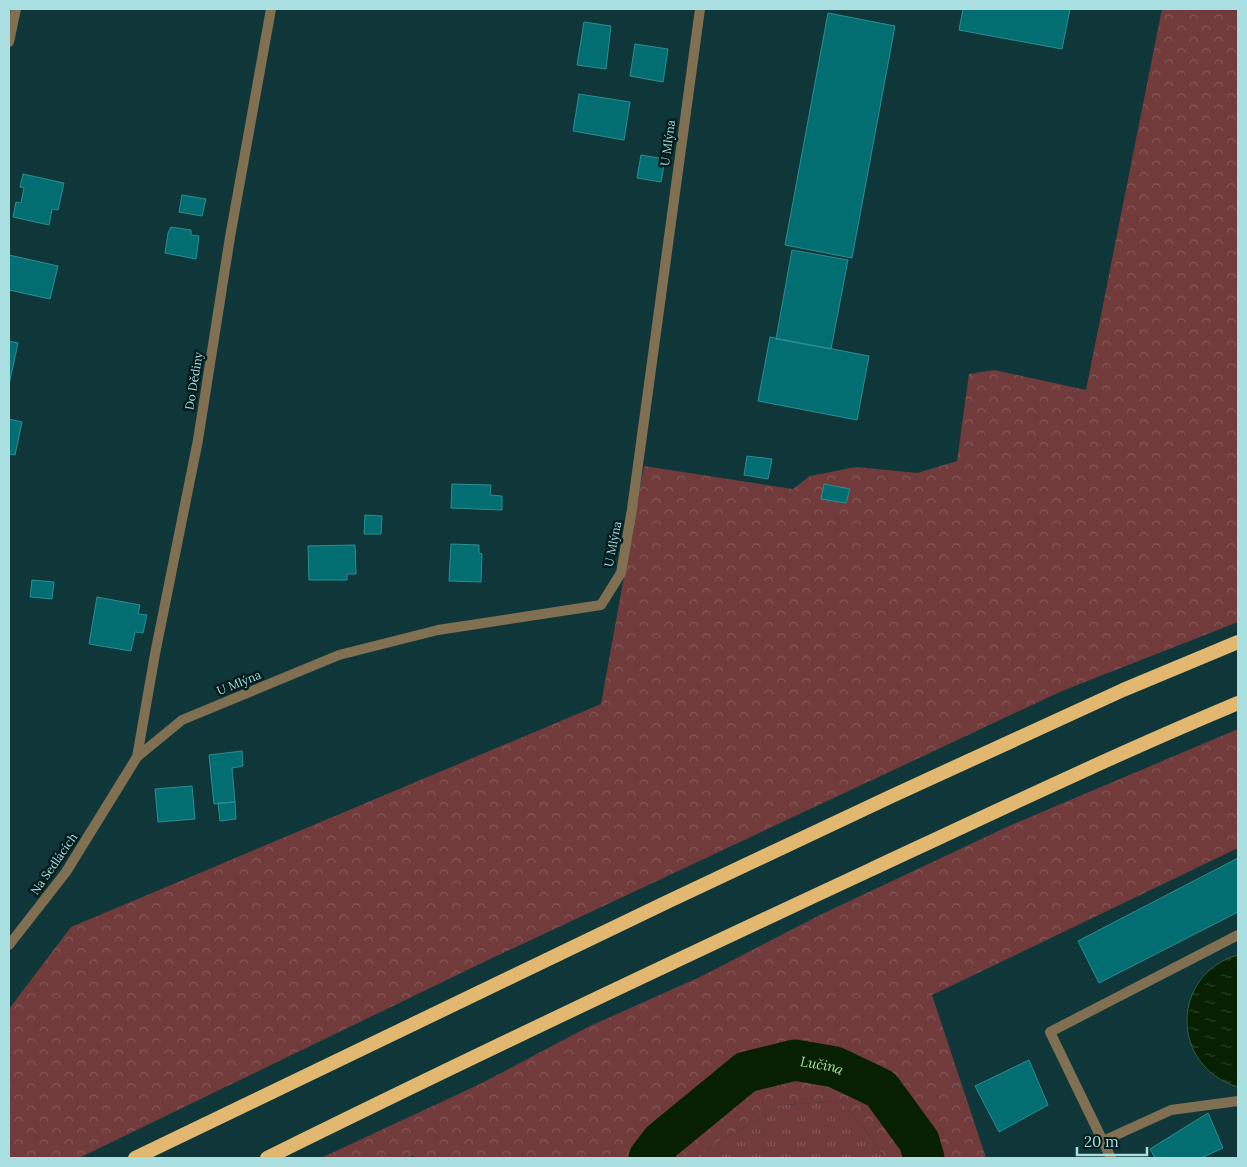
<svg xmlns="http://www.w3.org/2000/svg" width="1247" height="1167" font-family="Lora,serif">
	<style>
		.grass { fill: url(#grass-tufts) }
		.forest { fill: url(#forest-crowns) }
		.water { fill: url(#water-ripples); stroke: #375944 }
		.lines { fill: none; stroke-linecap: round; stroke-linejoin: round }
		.river { stroke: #062001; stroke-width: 41 }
		.building { fill: #036e72; stroke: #2d8d92 }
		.service { stroke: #816f51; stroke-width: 10 }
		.minor { stroke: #816f51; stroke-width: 10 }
		.trunk { stroke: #e2b871; stroke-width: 14 }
		.labels { text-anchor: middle; stroke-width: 5; stroke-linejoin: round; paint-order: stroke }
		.street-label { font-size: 12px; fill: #aadfe2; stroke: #031d1e }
		.water-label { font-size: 14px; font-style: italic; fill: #a8e099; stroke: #031d1e }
	</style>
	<defs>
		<pattern id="grass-tufts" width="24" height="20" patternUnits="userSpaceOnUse" patternTransform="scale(1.25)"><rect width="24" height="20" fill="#713b3c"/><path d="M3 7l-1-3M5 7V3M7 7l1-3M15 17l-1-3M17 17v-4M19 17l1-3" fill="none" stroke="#835758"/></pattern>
		<pattern id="forest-crowns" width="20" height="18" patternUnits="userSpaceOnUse" patternTransform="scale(1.25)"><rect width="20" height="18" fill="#713b3c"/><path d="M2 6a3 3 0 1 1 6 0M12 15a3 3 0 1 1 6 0" fill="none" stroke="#835758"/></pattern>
		<pattern id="water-ripples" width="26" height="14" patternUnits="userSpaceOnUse" patternTransform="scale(1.25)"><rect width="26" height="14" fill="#062001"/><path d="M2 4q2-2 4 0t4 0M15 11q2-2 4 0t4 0" fill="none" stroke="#284026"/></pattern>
	</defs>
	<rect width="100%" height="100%" fill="#0f3739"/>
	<path class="grass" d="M840,1101L865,1129L885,1158H695L721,1140L784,1105Z"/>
	<path class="forest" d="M1162,9H1238V622L1062,691L488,960L79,1158H9V1009L71,927L601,704L644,466L793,489L810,476L856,467L917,473L957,461L969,374L994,370L1086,390Z
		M1238,729V848L932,995L986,1158H885L865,1129L840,1101L784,1105L721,1140L695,1158H419L412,1156L408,1158H321L480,1084L588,1027L702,976L820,915L1011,825Z"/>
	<path class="water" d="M1238,955V1087C1170,1067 1170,974 1238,955Z"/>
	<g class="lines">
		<path class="river" id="s1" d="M649,1158L662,1141L746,1072L795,1060L835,1067L881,1089L919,1141L924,1158"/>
	</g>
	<path class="building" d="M963,9H1070L1062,49L959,30Z
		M828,13L895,26L852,258L785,245Z
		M584,22L611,26L606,69L577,65Z
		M635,44L668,49L663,82L630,76Z
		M579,94L630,102L624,140L573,131Z
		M641,155L665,159L661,182L637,178Z
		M23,174L64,183L58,210L52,209L49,225L13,217L16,202L21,203L24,188L20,187Z
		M182,195L206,199L202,216L179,212Z
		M171,227L191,230V235L199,236L196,259L165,253L168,233Z
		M792,250L848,260L831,349L776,339Z
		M9,255L58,266L50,299L9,290Z
		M770,337L869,356L857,420L758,401Z
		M9,341L18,343L9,385Z
		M9,419L22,422L15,455L9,454Z
		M747,456L772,459L768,479L744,475Z
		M452,484L491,485L490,495L502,496V510L451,508Z
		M824,484L850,489L846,503L821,499Z
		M365,515L382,516L381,534H364Z
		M451,544L479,545V553L482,554L481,582L449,581Z
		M355,545L356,574H347V580H309L308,546Z
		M32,580L54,582L52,599L30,597Z
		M97,597L140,605L138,614L147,615L143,633L135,632L131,651L89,644Z
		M242,751L243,766L232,768L235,802L214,804L209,755Z
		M192,786L195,819L158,822L155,789Z
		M235,802L236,819L220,821L218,803Z
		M1238,858V912L1099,983L1078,941Z
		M1029,1060L1048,1105L999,1132L975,1086Z
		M1208,1113L1223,1148L1201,1158H1155L1150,1149Z"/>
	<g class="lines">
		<path class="service" d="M1103,1141L1171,1110L1238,1101
			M1111,1158L1050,1032L1238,935"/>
		<path class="minor" d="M9,42L16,9
			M137,757L155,654L198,440L230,237L271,9
			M9,945L66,872L137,757L182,720L339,655L438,630L601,605L621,573L632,509L700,9"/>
		<path class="trunk" d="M135,1158L667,902L892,796L1123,690L1238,642
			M267,1158C467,1059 668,964 870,870C992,813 1114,755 1238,703"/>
	</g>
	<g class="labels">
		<g class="street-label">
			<text transform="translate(668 143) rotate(-82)" y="4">U Mlýna</text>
			<text transform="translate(194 381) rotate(-81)" y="4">Do Dědiny</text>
			<text transform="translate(613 544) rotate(-79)" y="4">U Mlýna</text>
			<text transform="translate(239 683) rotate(-22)" y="4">U Mlýna</text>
			<text transform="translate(54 864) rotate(-55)" y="4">Na Sedlácích</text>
		</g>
		<g class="water-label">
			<text dy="5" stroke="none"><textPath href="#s1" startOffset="208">Lučina</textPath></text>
		</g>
	</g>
	<rect width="1247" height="1167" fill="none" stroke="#aadfe2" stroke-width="20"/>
	<path d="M1077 1147v8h70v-8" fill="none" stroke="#aadfe2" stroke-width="2.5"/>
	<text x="1084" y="1147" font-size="15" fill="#aadfe2" stroke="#031d1e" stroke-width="4" paint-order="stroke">20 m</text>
</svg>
